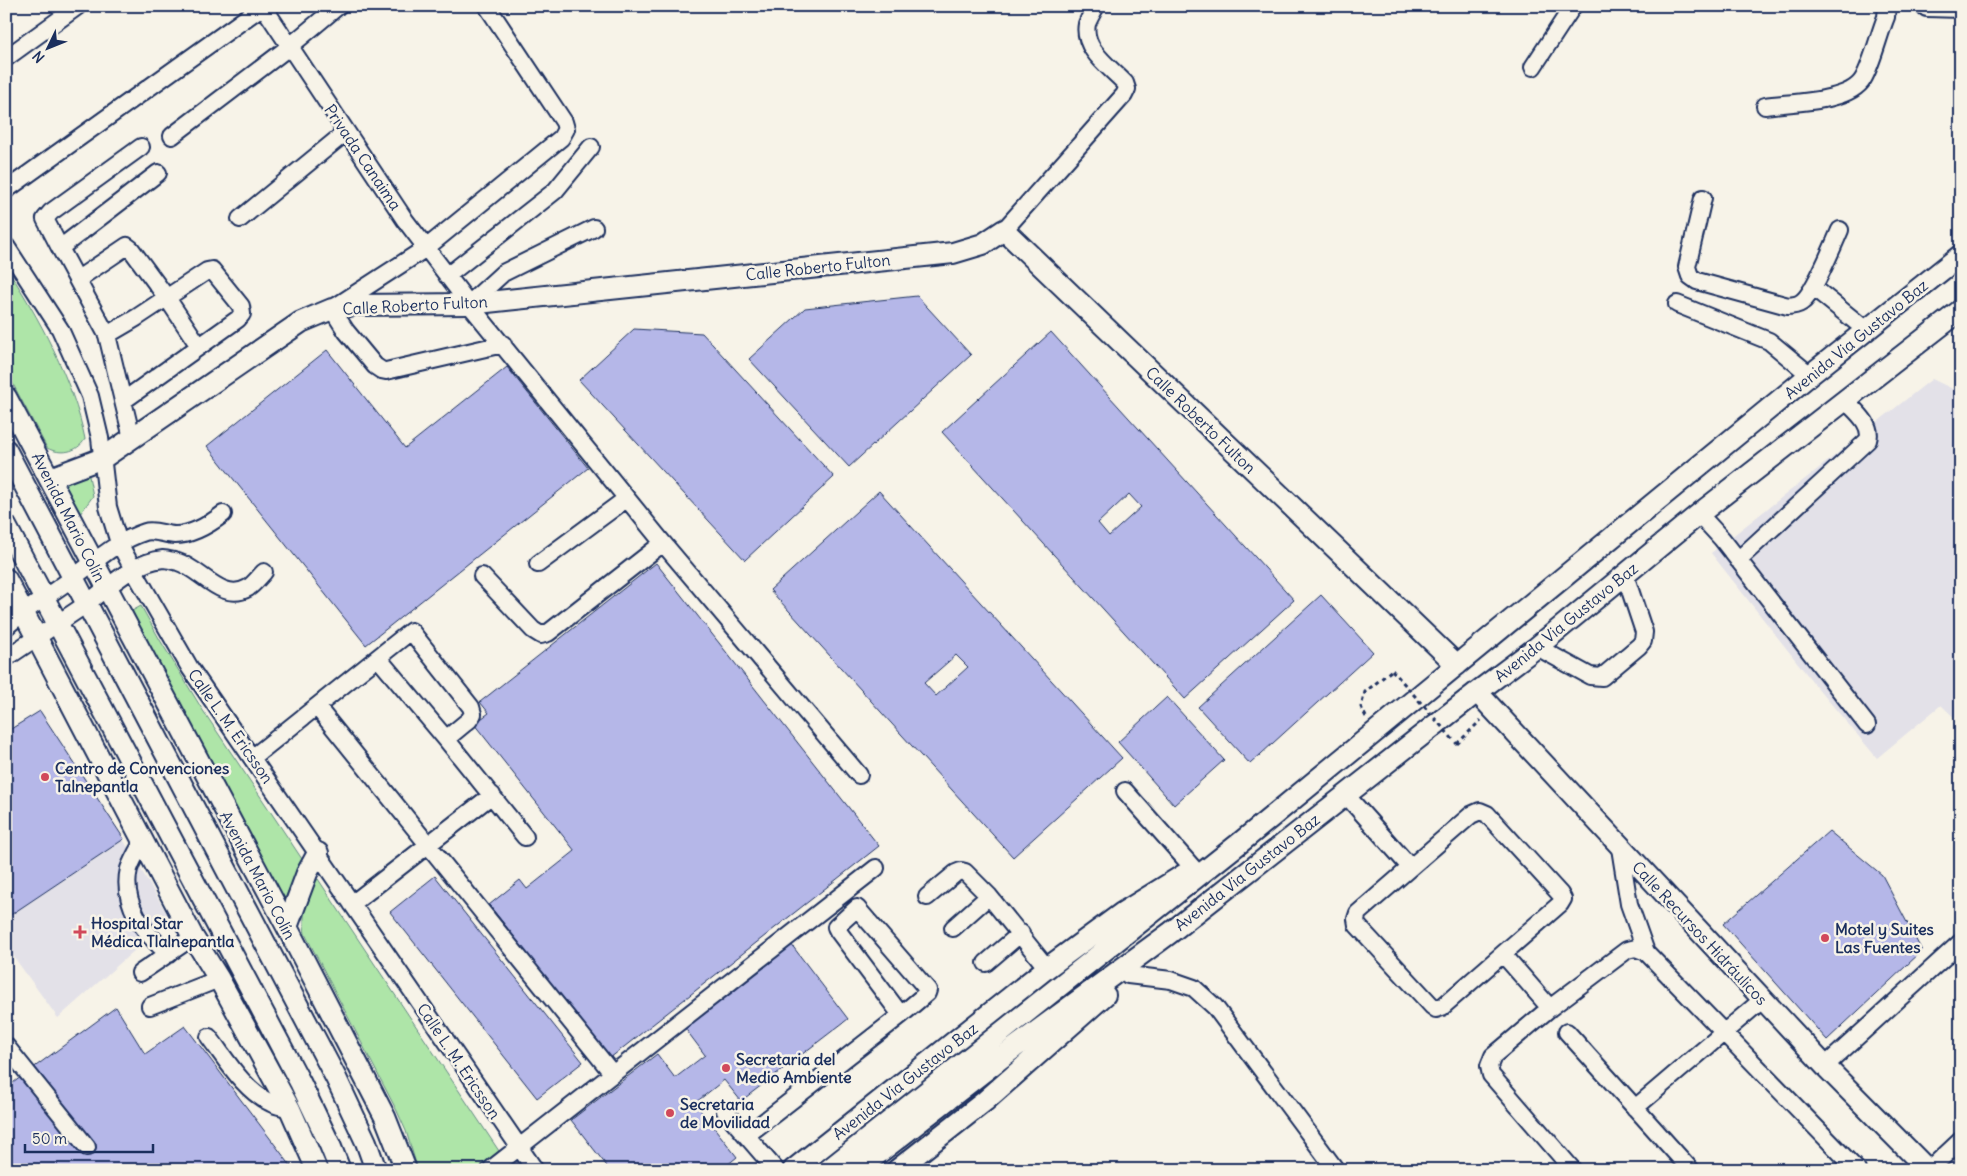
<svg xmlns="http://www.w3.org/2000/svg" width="1967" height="1176" font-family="Delius,sans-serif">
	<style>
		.built { fill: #e3e1e8 }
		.green { fill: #aee5a8; stroke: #648a83 }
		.building { fill: #b5b7e8; stroke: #1b2f5e; fill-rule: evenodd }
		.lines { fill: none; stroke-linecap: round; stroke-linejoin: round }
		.minor-casing { stroke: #1b2f5e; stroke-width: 20 }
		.major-casing { stroke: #1b2f5e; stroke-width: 24 }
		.path { stroke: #1b2f5e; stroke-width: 3; stroke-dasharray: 4 4; stroke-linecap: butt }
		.minor { stroke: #f7f3e8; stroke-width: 16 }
		.major { stroke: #f7f3e8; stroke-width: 20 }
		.path-bridge { stroke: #1b2f5e; stroke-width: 3; stroke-dasharray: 4 4; stroke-linecap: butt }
		.poi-dot { fill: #d1495b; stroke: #f7f3e8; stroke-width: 2 }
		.labels { text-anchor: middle; stroke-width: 5; stroke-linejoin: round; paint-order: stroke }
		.street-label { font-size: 16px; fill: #1b2f5e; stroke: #f7f3e8 }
		.poi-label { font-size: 16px; font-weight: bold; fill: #1b2f5e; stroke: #f7f3e8; text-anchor: start }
	</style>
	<rect width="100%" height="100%" fill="#f7f3e8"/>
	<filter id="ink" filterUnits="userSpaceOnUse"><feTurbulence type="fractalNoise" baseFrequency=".02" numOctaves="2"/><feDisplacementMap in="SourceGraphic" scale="10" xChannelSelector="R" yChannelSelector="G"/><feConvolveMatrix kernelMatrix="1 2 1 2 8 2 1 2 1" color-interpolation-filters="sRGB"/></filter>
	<g filter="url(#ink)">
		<path class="built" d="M1932,379L1961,393V724L1941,705L1877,758L1816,686L1711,553Z
			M113,822L170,919L58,1018L6,946V901Z"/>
		<path class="green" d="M6,267C38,315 74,383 85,439C77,453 60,455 47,448L6,371Z
			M88,471L93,496L80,514L61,476Z
			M141,606L160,640L202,709L302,859L284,901L146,639L132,611Z
			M318,879L499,1151L478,1170H418L406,1131L397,1111L305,934C302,915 305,894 318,879Z"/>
		<path class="building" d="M917,296L971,355L849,467L749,359L805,308Z
			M634,329L702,333L834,477L745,560L579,380Z
			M1051,332L1294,600L1185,699L942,432ZM1129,494L1141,507L1109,536L1098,523Z
			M327,350L405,448L507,367L588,468L366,645L207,446Z
			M879,491L1122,758L1013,857L770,590ZM956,655L968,667L936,696L924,683Z
			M656,563L879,846L610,1058L489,905L520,880L527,889L575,851L474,724L489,713L480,702Z
			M1321,595L1373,652L1250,764L1198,707Z
			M1167,697L1224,760L1174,805L1118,742Z
			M40,711L124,839L6,918V732Z
			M1829,831L1882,875L1922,951L1827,1040L1723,924Z
			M435,876L583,1062L537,1098L390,912Z
			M791,944L848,1019L741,1101L724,1080L695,1103L737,1157L721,1170H610L571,1120L657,1054L675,1078L705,1055L684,1027Z
			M116,1007L145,1054L185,1026L294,1170H6V1088Z"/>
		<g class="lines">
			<defs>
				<path id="minor" d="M263,6L405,220L469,304L663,543L548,633L541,635L533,630L482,576
					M487,6L564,122L566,129L561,138L426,248L332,309L346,331L375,366L381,370L386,371L503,344
					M6,58L78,6
					M1533,67L1573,6
					M1765,106C1790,102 1849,103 1863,79C1872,64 1879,34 1886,17L1887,6
					M172,136L289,47L338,6
					M6,190L263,6
					M1703,198L1687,267L1690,276L1697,281L1788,306C1794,305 1798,306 1803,301C1814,292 1833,246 1840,230
					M240,219L346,132
					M1004,230L1124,95L1127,89L1125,83C1110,67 1082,49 1087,24C1089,18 1093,12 1096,6
					M6,246L60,329L90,396L100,438L108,507L119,543L133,569L190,668L535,1170
					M60,248L45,219L51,212L141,147
					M447,276L555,191L591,147
					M78,279L127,246L131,249L167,298L199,346
					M1813,287L1866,330
					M469,304L503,273L594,228
					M1677,304L1769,341L1810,375
					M107,335L136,318L207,271L212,270L241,306L242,314L238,319L123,401
					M132,438L107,335L60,248L158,173
					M1699,514L1722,539L1867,725
					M663,543L859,775
					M1738,560L1868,440C1873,424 1855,411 1845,400
					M538,564L626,499
					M6,627C27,608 51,594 74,577C97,560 117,541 145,532C154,529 165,535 175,535C192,535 210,524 223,514
					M1537,647L1590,676L1602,677L1639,646L1643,641L1644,632L1625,575
					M6,658C31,641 57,624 82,607C106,590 132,562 163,559C167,559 173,561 178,562C201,569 222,603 248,588C254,584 259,577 264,572
					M378,658L446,739L525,837
					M317,707L612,1073
					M252,758L411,631L471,707L473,714L469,720L446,739
					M1125,791L1194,869
					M1346,795L1410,867
					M1480,811L1487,814L1560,894L1563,899L1560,904L1442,1007L1436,1009L1432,1006L1357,925L1356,919L1358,913L1471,815Z
					M143,841C138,850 132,860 129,869C121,902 144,934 169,954
					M1620,848L1629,904L1646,952
					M927,897L956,873L961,871L965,872L989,896L1047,968
					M352,904L492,795
					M857,908L928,990L927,993L901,1015L838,931L836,927Z
					M953,928L989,896
					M1503,954L1550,1008L1493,1056L1489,1066L1491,1075L1573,1170
					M986,963L1021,933
					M140,973L193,937
					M1128,975L1171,980L1194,988L1215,1007L1336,1170
					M150,1006L219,979
					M1550,1008L1627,950L1636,948L1646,952L1857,1170
					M1567,1032L1691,1170
					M209,1037C226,1059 244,1091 271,1103C277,1106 284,1107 290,1109
					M6,1046L87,1147
					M1825,1066L1961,942
					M1635,1108L1762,1000
					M725,1111L776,1170
					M747,1135L901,1015
					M490,1170L876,868
					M1929,1170L1961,1140"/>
				<path id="major" d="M1927,6L1961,7
					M6,397L287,927L385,1117L406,1170
					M6,450L336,1078L366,1142L376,1170
					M50,478L103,458L301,322L332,309L355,305L469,304L953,253L983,244L1004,230L1457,665
					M6,526L300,1082L330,1145L340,1170
					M6,579L193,937L219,979L290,1109L317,1170
					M1477,692L1825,1066L1928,1170
					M287,927L307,873L318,853
					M793,1170L1047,968L1122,913L1185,874
					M828,1170L1241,842L1810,375L1961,255
					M857,1170L1014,1048L1170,933L1477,692L1537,647L1699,514L1961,310
					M897,1170L985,1101L1105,995"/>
			</defs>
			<use href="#minor" class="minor-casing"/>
			<use href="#major" class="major-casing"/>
			<path class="path" d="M1366,717L1361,707L1365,692L1392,670
				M1457,744L1481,720"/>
			<use href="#minor" class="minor"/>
			<use href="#major" class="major"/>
			<path class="path-bridge" d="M1392,670L1457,744"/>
		</g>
	</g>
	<g class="poi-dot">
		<circle cx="45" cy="777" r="5"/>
		<path d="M77.5 924.5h5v5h5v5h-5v5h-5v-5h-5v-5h5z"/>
		<circle cx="1825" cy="938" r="5"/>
		<circle cx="726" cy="1068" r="5"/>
		<circle cx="670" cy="1113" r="5"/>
	</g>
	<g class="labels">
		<g class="street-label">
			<text transform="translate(363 157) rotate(56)" y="6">Privada Canaima</text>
			<text transform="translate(818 267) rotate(-6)" y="6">Calle Roberto Fulton</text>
			<text transform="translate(415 305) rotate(-3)" y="6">Calle Roberto Fulton</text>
			<text transform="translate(1856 339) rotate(-39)" y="6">Avenida Via Gustavo Baz</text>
			<text transform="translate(1201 420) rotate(44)" y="6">Calle Roberto Fulton</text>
			<text transform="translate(69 517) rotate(63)" y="6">Avenida Mario Colín</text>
			<text transform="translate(1566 622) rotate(-39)" y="6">Avenida Via Gustavo Baz</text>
			<text transform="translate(231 726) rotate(55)" y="6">Calle L. M. Ericsson</text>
			<text transform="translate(1247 872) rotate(-38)" y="6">Avenida Via Gustavo Baz</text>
			<text transform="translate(258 875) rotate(62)" y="6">Avenida Mario Colín</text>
			<text transform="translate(1700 933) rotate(47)" y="6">Calle Recursos Hidráulicos</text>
			<text transform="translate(459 1061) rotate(56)" y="6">Calle L. M. Ericsson</text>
			<text transform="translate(905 1081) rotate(-38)" y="6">Avenida Via Gustavo Baz</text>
		</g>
		<g class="poi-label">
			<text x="55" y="774">Centro de Convenciones<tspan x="55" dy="18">Talnepantla</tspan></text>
			<text x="91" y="929">Hospital Star<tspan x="91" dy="18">Médica Tlalnepantla</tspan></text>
			<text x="1835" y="935">Motel y Suites<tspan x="1835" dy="18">Las Fuentes</tspan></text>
			<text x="736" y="1065">Secretaria del<tspan x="736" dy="18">Medio Ambiente</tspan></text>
			<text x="680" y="1110">Secretaria<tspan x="680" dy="18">de Movilidad</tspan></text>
		</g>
	</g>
	<rect width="1967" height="1176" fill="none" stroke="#f7f3e8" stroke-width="25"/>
	<rect x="12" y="12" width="1942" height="1151" fill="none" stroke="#1b2f5e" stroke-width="2" filter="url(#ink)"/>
	<g transform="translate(48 48) rotate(227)" stroke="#f7f3e8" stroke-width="4" paint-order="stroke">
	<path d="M0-4L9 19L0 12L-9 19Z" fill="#1b2f5e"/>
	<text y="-8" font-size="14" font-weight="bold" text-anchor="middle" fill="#1b2f5e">N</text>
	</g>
	<path d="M25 1144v8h128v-8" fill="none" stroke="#1b2f5e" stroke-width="2.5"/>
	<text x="32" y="1144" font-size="15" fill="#1b2f5e" stroke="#f7f3e8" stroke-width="4" paint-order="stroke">50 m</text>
</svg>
